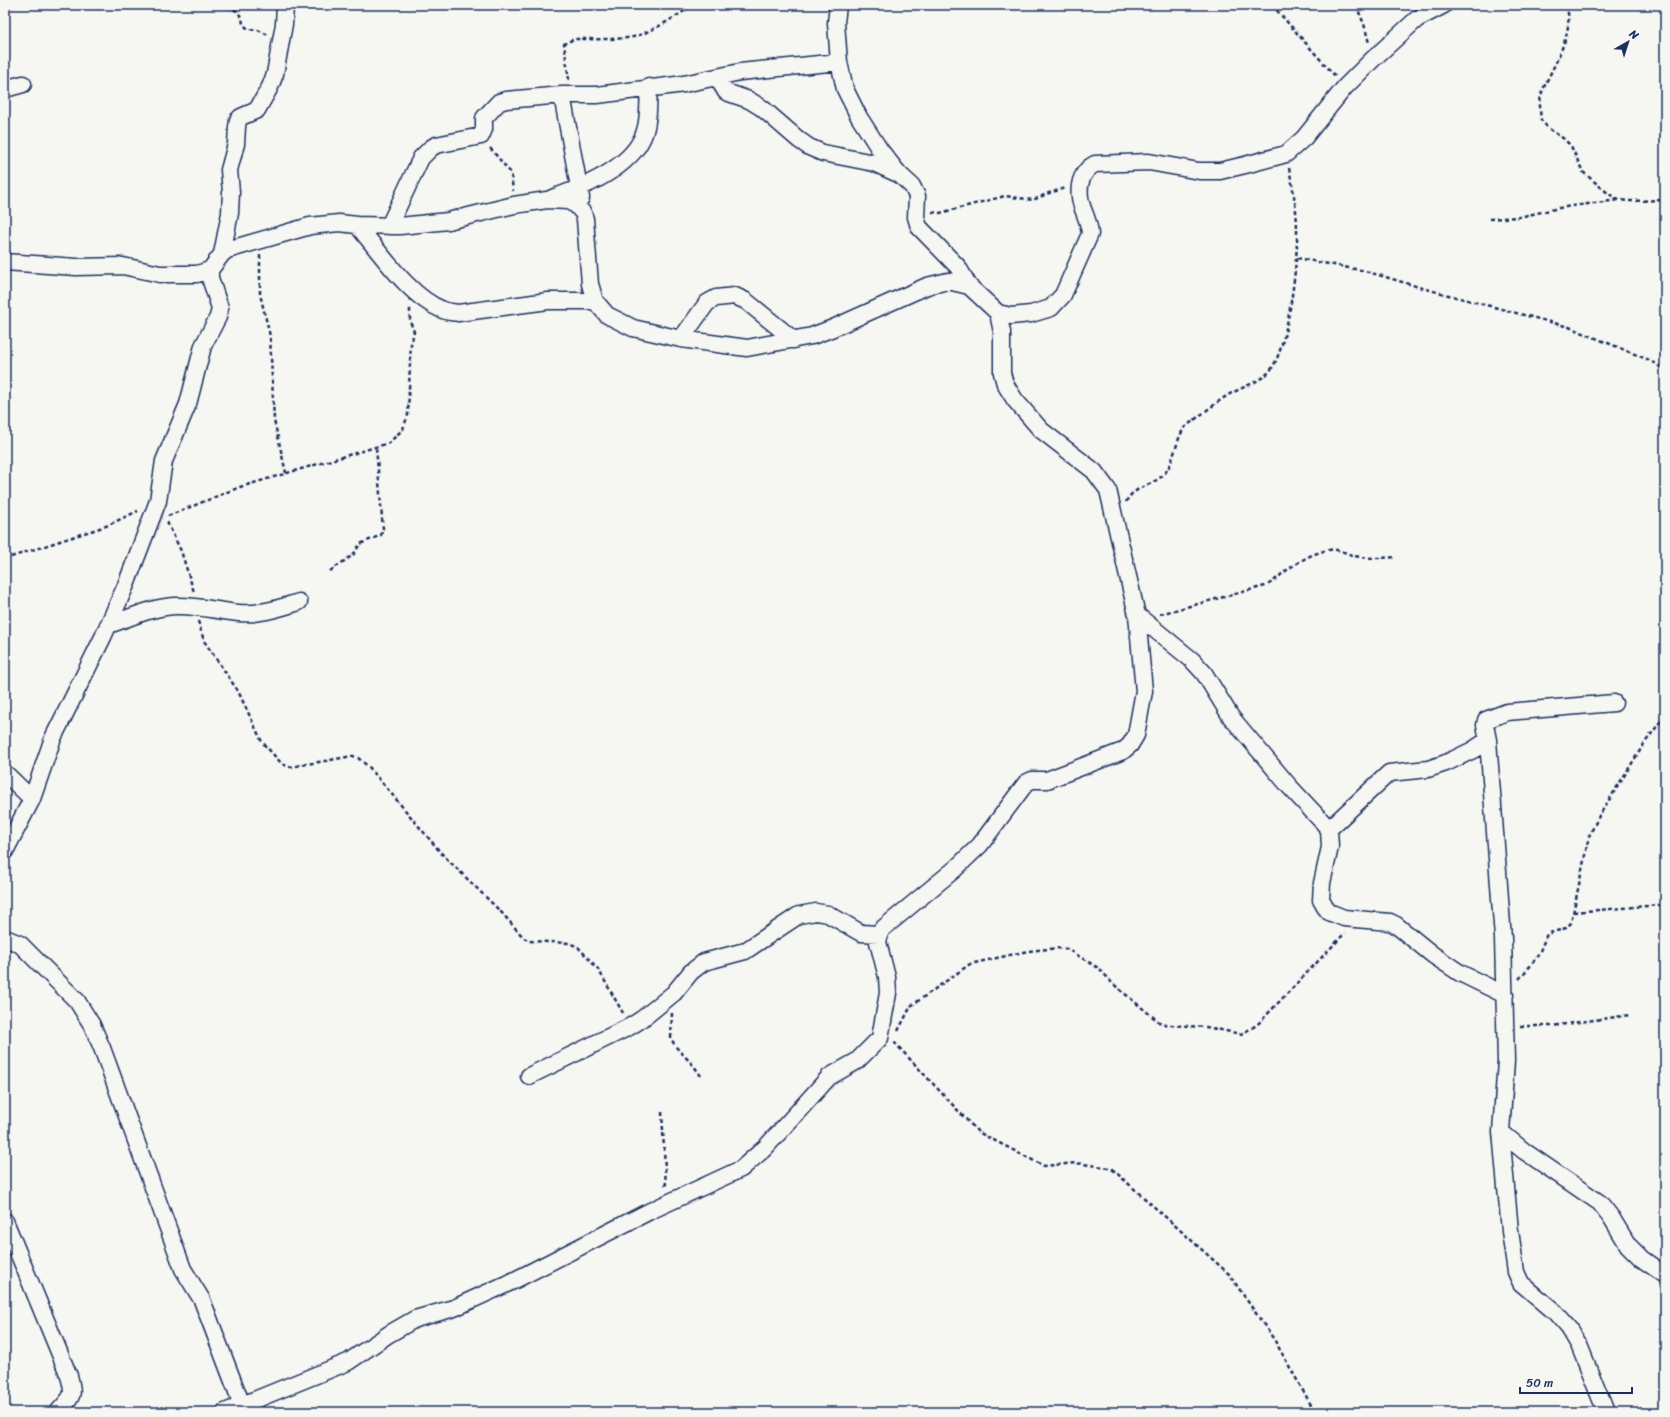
<svg xmlns="http://www.w3.org/2000/svg" width="1670" height="1417" font-family="Sriracha,sans-serif">
	<style>
		.lines { fill: none; stroke-linecap: round; stroke-linejoin: round }
		.minor-casing { stroke: #1b2f5e; stroke-width: 19 }
		.path { stroke: #1b2f5e; stroke-width: 2.5; stroke-dasharray: 4 3; stroke-linecap: butt }
		.minor { stroke: #f6f6f2; stroke-width: 16 }
	</style>
	<rect width="100%" height="100%" fill="#f6f6f2"/>
	<filter id="ink" filterUnits="userSpaceOnUse"><feTurbulence type="fractalNoise" baseFrequency=".025" numOctaves="2"/><feDisplacementMap in="SourceGraphic" scale="8" xChannelSelector="R" yChannelSelector="G"/><feConvolveMatrix kernelMatrix="1 2 1 2 8 2 1 2 1" color-interpolation-filters="sRGB"/></filter>
	<g filter="url(#ink)">
		<g class="lines">
			<defs>
				<path id="minor" d="M838,5L836,23L839,62L845,89L859,117L880,150L899,174L912,186L917,196L916,217L919,227L958,267L969,286
					M717,77L726,92L749,100L762,108L799,140L809,147L823,153L874,163L896,173
					M5,89L23,84
					M562,95L581,198
					M552,198C585,187 638,165 646,127C649,115 648,100 649,87
					M357,225C380,252 410,298 443,310C447,312 453,312 458,313L548,301H595
					M389,226L421,158L431,148L436,145L481,136L484,129V118L499,102L506,100L562,95H597L684,84L740,72L839,62
					M222,254L230,213L231,192L229,170L236,144L237,127L238,120L241,117L257,110L270,87L275,74L284,24L285,5
					M5,262L76,267L123,266L160,274H197L210,270L222,254L227,250L310,226L339,223L357,225L400,226L448,221L514,205L547,200L568,201L576,205L583,213L585,219L590,284L595,301L607,315L633,328L681,339L747,348L812,336L833,328L927,286L948,281L969,286L998,313L1011,316L1031,314L1051,308L1063,295L1090,234C1089,218 1081,210 1080,197C1078,183 1083,170 1095,164L1149,162L1199,171H1220L1245,165L1286,154L1304,138L1345,87L1373,59L1417,19L1444,5
					M681,339L707,303L716,298L735,296L746,301L794,340
					M1137,615L1192,660L1204,673L1231,717L1289,786L1329,829L1330,847L1322,883L1321,900L1325,907L1329,912L1344,918L1390,922L1396,925L1433,955L1460,973L1505,995
					M108,625C130,618 152,607 175,606C197,605 218,611 239,613C259,615 279,608 299,602
					M5,773L32,799
					M1329,829L1389,773L1428,769L1446,763L1473,750L1488,740
					M5,851L32,799L53,738L103,637L126,585L158,501L164,461L188,404L203,346L218,317L220,308L210,278V270
					M5,938L20,944L77,1001L92,1025L102,1048L183,1269L202,1300L242,1405
					M529,1076L631,1026L642,1019L674,993L691,972L704,962L745,951L799,915L816,912L828,914L861,933L879,934
					M1501,1132L1524,1151L1600,1203L1611,1217L1628,1245L1642,1259L1665,1275
					M5,1221L69,1376C75,1397 72,1396 58,1412
					M225,1412L348,1362L389,1334L415,1319L454,1308L513,1281L648,1212L741,1169L765,1148L829,1077L857,1061L880,1038L888,993L887,977L878,942L881,930L955,869L980,845L1026,783L1032,780H1047L1123,751L1130,745L1136,735L1144,691L1137,615L1108,490L1094,471L1041,430L1015,400L1005,384L1002,373V332L998,313
					M1606,1412L1579,1345L1569,1328L1555,1312L1521,1283L1516,1272L1510,1231L1501,1132L1506,1061L1503,938L1488,740L1485,725L1486,720L1507,712L1614,703"/>
			</defs>
			<use href="#minor" class="minor-casing"/>
			<path class="path" d="M229,5L230,8L237,11L242,18L243,24L248,29L258,30L268,35
				M1272,5L1335,76
				M1356,5L1364,24L1369,43
				M1566,5C1576,33 1552,67 1542,92C1539,101 1540,111 1541,120L1548,128L1564,139L1571,146L1583,172L1609,194L1619,200L1630,201L1665,200
				M569,80L564,44L574,39C593,39 614,40 633,37C650,33 679,15 693,5
				M490,148L511,173L513,191
				M932,212L940,213L1005,196L1033,200L1049,193L1066,188
				M1489,219L1519,217L1564,207L1619,200
				M260,255V294L270,336L274,420L286,473
				M1297,258L1365,271L1426,289L1569,327L1649,360L1665,370
				M1126,502C1133,486 1154,486 1165,473C1173,464 1176,441 1184,428C1198,417 1213,405 1228,395C1240,388 1259,382 1268,373C1288,354 1298,260 1297,231C1297,209 1293,189 1289,168
				M168,516L240,487L389,443L403,429L408,415L410,362L411,344L414,332L410,321V307
				M167,522L181,551L194,592
				M11,557L106,526L138,511
				M330,571L353,555L360,544L381,535L383,529L376,447
				M1160,614L1265,586C1276,581 1277,577 1287,570C1298,562 1314,552 1329,550C1338,548 1347,554 1355,556C1369,559 1382,558 1396,557
				M198,621L204,641L238,691L262,742L282,764L290,767L353,756L358,758L369,767L442,854L502,913L524,938L530,941L569,943L578,947L598,969L623,1013
				M1574,912L1659,905L1665,908
				M1519,979L1532,964L1540,951L1547,934L1566,928L1571,923L1589,836L1599,816L1644,744L1663,718L1665,696
				M672,1013L671,1038L675,1046L694,1066L701,1076
				M1520,1026H1551L1630,1015
				M898,1031L911,1006L970,964L1028,951L1059,948L1067,949L1100,969L1112,983L1159,1022L1168,1025L1206,1027L1241,1034L1257,1025L1345,933
				M894,1042L978,1132L1044,1166L1076,1163L1104,1167L1112,1169L1229,1274L1275,1341L1315,1412
				M662,1112L666,1187
				M81,1408L123,1412"/>
			<use href="#minor" class="minor"/>
		</g>
	</g>
	<rect width="1670" height="1417" fill="none" stroke="#f6f6f2" stroke-width="20"/>
	<rect x="10" y="10" width="1650" height="1397" fill="none" stroke="#1b2f5e" stroke-width="1.5" filter="url(#ink)"/>
	<g transform="translate(1628 42) rotate(39)" stroke="#f6f6f2" stroke-width="3" paint-order="stroke">
	<path d="M0-3L7 15L0 10L-7 15Z" fill="#1b2f5e"/>
	<text y="-6" font-size="11" font-weight="bold" text-anchor="middle" fill="#1b2f5e">N</text>
	</g>
	<path d="M1520 1387v6h112v-6" fill="none" stroke="#1b2f5e" stroke-width="2"/>
	<text x="1526" y="1387" font-size="12" fill="#1b2f5e" stroke="#f6f6f2" stroke-width="3" paint-order="stroke">50 m</text>
</svg>
